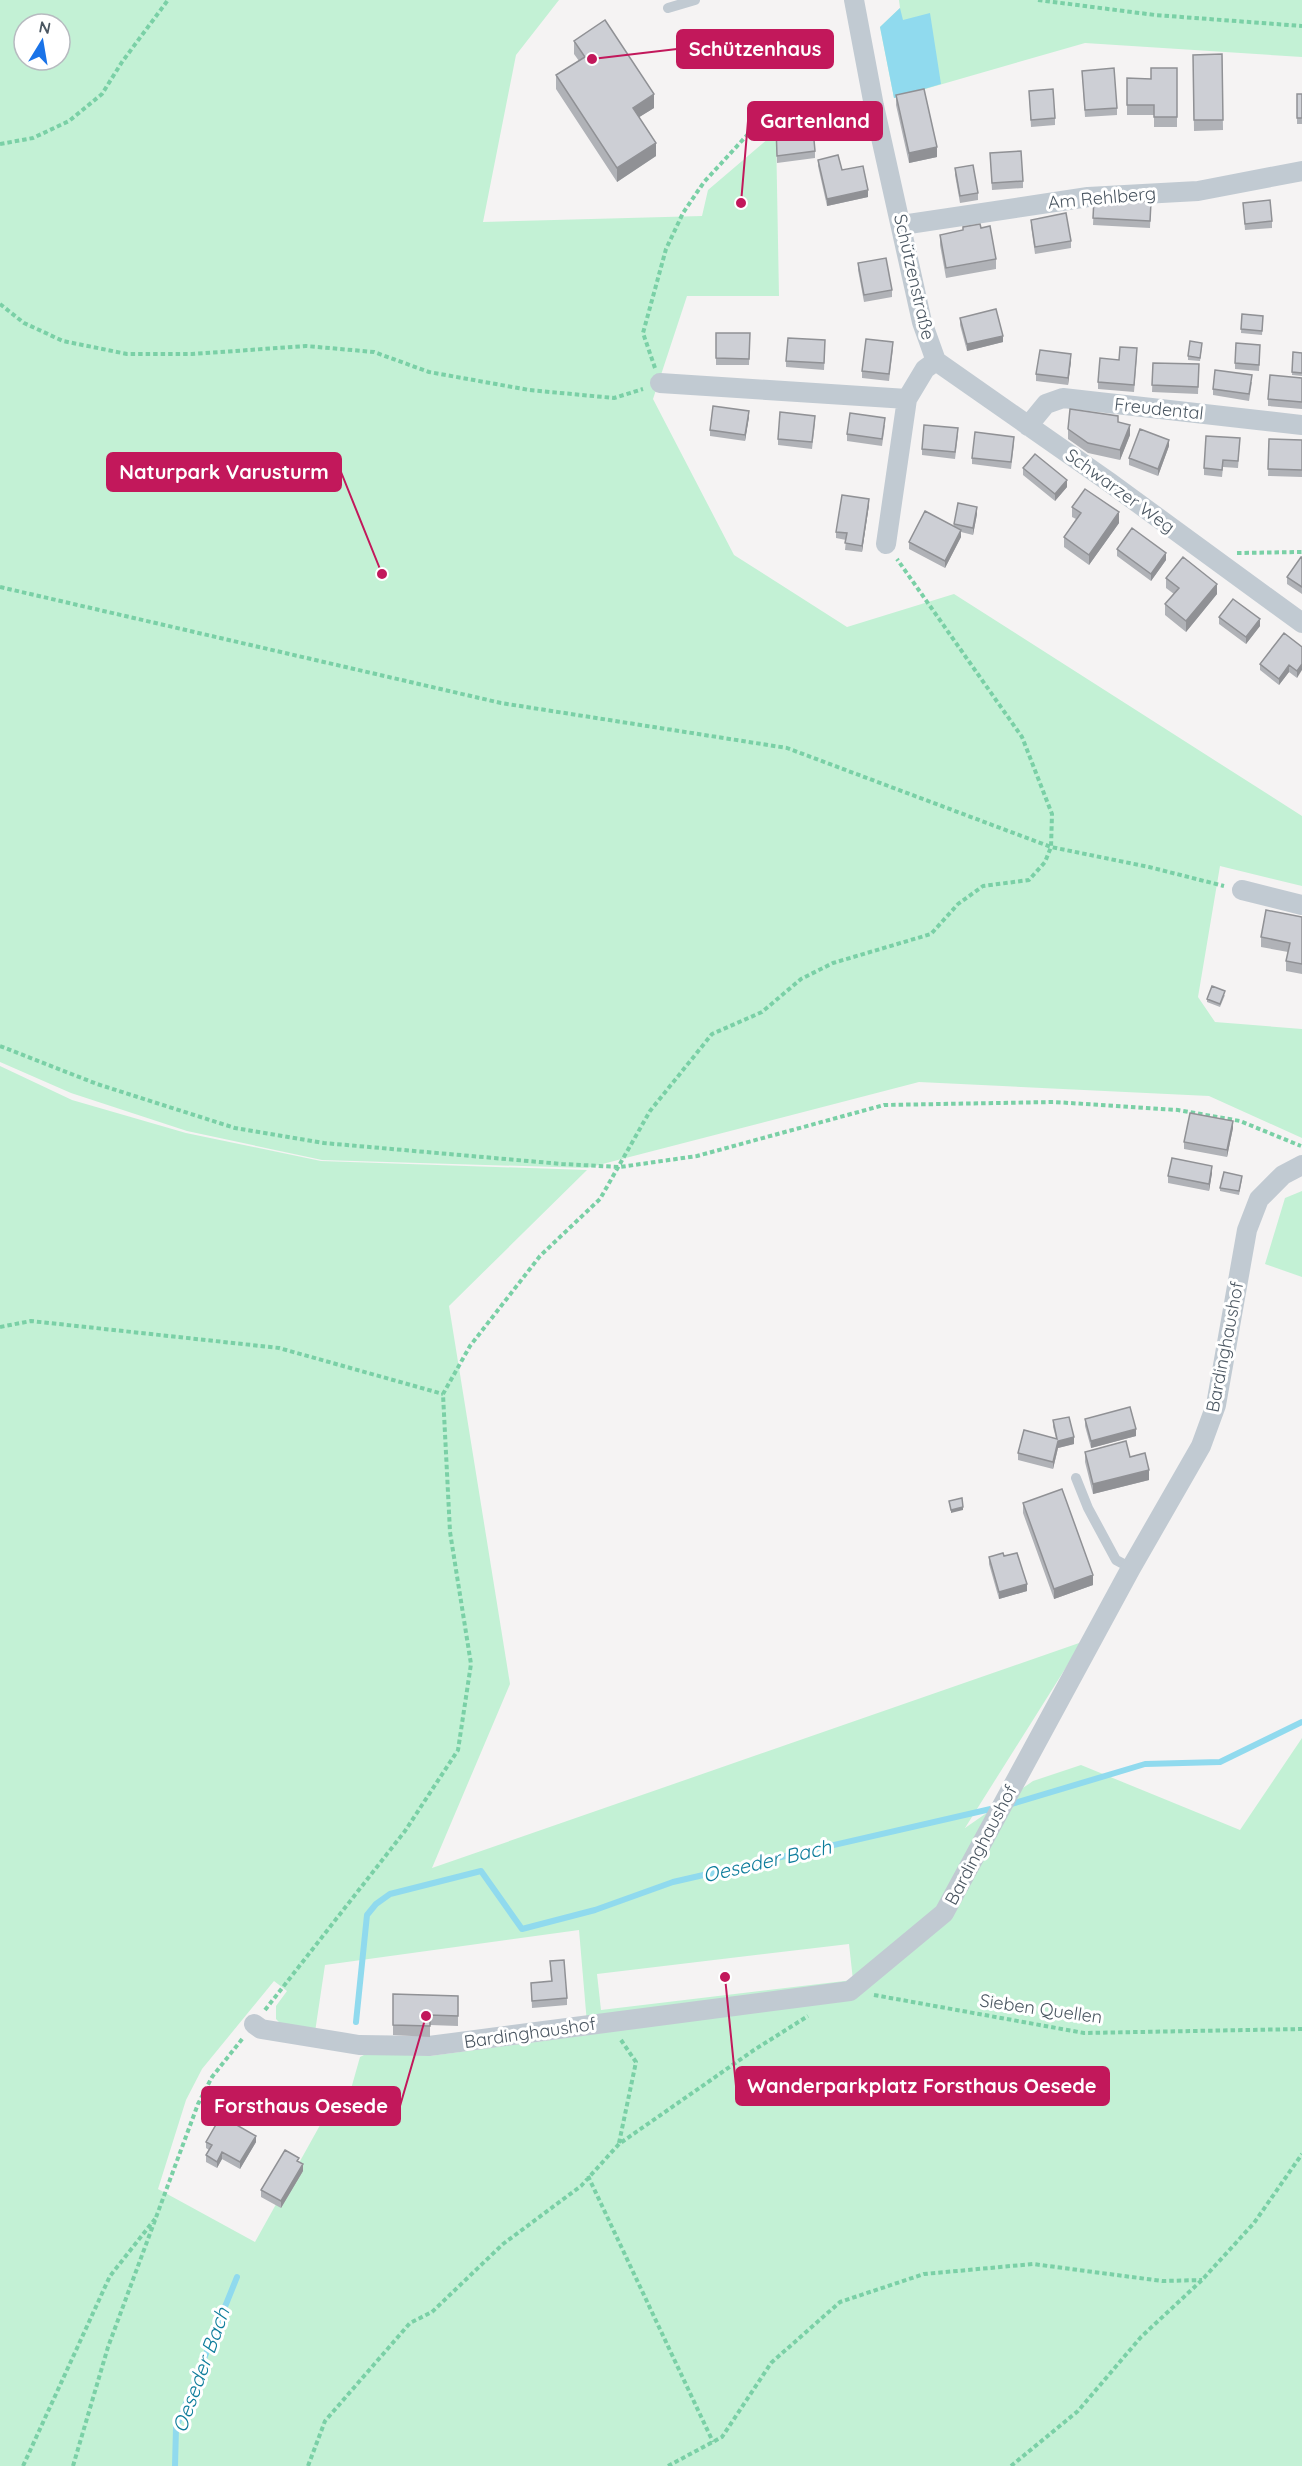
<svg xmlns="http://www.w3.org/2000/svg" width="1302" height="2466" font-family="Quicksand,sans-serif">
	<style>
		.green { fill: #c3f1d5; fill-rule: evenodd }
		.water { fill: #90daee }
		.lines { fill: none; stroke-linecap: round; stroke-linejoin: round }
		.stream { stroke: #90daee; stroke-width: 6 }
		.path { stroke: #7ad0a6; stroke-width: 4; stroke-dasharray: 4.5 3; stroke-linecap: butt }
		.service { stroke: #c1cad2; stroke-width: 10 }
		.minor { stroke: #c1cad2; stroke-width: 20 }
		.wall { fill: #b0b2b7 }
		.shaded-wall { fill: #909195 }
		.building { fill: #cdcfd5; stroke: #909195; stroke-width: 1.5 }
		.labels { text-anchor: middle; stroke-width: 6; stroke-linejoin: round; paint-order: stroke }
		.street-label { font-size: 18px; fill: #4a5661; stroke: #fff }
		.water-label { font-size: 20px; font-style: italic; fill: #0c7c9b; stroke: #fff }
		.leader { fill: none; stroke: #c2185b; stroke-width: 2 }
		.callout-dot { fill: #c2185b; stroke: #fff; stroke-width: 2 }
		.callout { fill: #c2185b; stroke: #c2185b; stroke-width: 2 }
		.callout-label { font-size: 20px; text-anchor: middle; font-weight: bold; fill: #fff }
	</style>
	<rect width="100%" height="100%" fill="#f5f3f3"/>
	<path class="green" d="M0,0H559L516,55L483,222L702,216L708,190L776,132L779,296H687L653,399L734,555L847,627L954,594L1302,816V886L1220,866L1198,997L1215,1022L1302,1029V1138L1209,1096L919,1082L587,1168L322,1160L187,1131L71,1093L0,1062ZM24,24H60V60H24Z
		M899,0H1302V57L1085,43L894,98L880,27L900,8Z
		M0,1066L72,1100L186,1133L321,1161L587,1170L449,1306L510,1684L432,1868L1082,1642L965,1828L1033,1781L1081,1765L1240,1830L1302,1738V2466H0ZM579,1930L588,2035L430,2056L368,2053L360,2057L351,2089L324,2118L255,2242L158,2189L186,2100L202,2069L274,1981L287,1991L276,2006V2019L281,2024L315,2032L325,1965ZM849,1944L853,1980L601,2010L597,1974Z
		M1302,1191V1277L1265,1264L1285,1198Z"/>
	<path class="water" d="M900,8L903,20L930,13L941,84L894,98L880,27Z"/>
	<g class="lines">
		<path class="stream" d="M1008,1805L1145,1764L1220,1762L1302,1722
			M356,2022L367,1915L376,1904L390,1894L481,1871L522,1929L595,1910L673,1882L995,1808
			M175,2466L176,2428L237,2277"/>
		<path class="path" d="M1038,0L1155,15L1302,26
			M0,144L33,138L69,121L102,94L122,62L168,0
			M0,304L24,323L63,341L127,354H192L306,346L374,352L429,372L529,390L614,398L643,389
			M655,368L643,333L666,249L683,213L704,182L750,132
			M1237,553L1302,552
			M0,587L501,703L787,748L1051,847L1149,867L1224,886
			M0,1046L97,1084L235,1128L324,1143L562,1164L620,1167L697,1156L884,1105L1054,1102L1178,1110L1240,1121L1301,1146
			M0,1327L31,1321L279,1348L443,1394
			M874,1995L1084,2033L1302,2029
			M265,2010L405,1831L458,1750L471,1664L450,1532L443,1394L470,1346L540,1256L600,1199L650,1111L712,1034L762,1012L801,979L833,963L931,934L958,904L983,886L1029,880L1045,862L1051,847L1052,814L1022,737L897,559
			M619,2143L636,2062L621,2040
			M588,2176L713,2442
			M23,2466L110,2276L155,2219
			M73,2466L108,2347L198,2104L212,2077L243,2038
			M308,2466L325,2421L410,2323L432,2312L503,2244L581,2186L619,2144L754,2050L808,2016
			M668,2466L722,2437L771,2363L840,2302L924,2274L1033,2264L1162,2281L1202,2280
			M1011,2466L1078,2411L1141,2337L1202,2280L1254,2223L1302,2154"/>
		<path class="service" d="M668,8L695,0
			M1076,1478L1088,1508L1116,1560L1131,1568"/>
		<path class="minor" d="M854,0L874,106L922,322L936,361L1109,482L1302,623
			M902,225L1088,197L1198,191L1302,171
			M660,383L907,399
			M1028,426L1046,404L1063,398L1302,425
			M886,544L907,399L925,369L936,361
			M1242,890L1302,905
			M254,2024L261,2029L359,2045L429,2046L850,1991L944,1913L1131,1568L1201,1446L1216,1405L1247,1230L1259,1199L1283,1175L1302,1165"/>
	</g>
	<path class="wall" d="M574,41L654,108L639,117L656,156L617,182L556,89V75L579,61L574,54Z
		M1222,54L1223,130L1194,131L1193,55Z
		M1177,68V127H1154V115H1127V78L1151,79Z
		M1082,71L1117,108V115L1085,117Z
		M1029,91L1055,118V125L1031,127Z
		M1297,94H1302V124H1297Z
		M896,95L937,157L909,163L896,105Z
		M776,125L815,151V158L777,163Z
		M990,153L1023,181V188L992,190Z
		M818,160L842,170L868,197L827,206L818,166Z
		M955,168L978,193V200L960,203L955,175Z
		M1094,199L1151,202L1150,228L1093,225Z
		M1243,203L1272,221V228L1245,230Z
		M1031,220L1071,241V248L1035,254L1031,226Z
		M963,227L981,228L996,259V269L946,278L940,245V235L963,231Z
		M858,263L892,290V297L864,302L858,270Z
		M1242,314L1263,316L1262,335L1241,333Z
		M960,318L1003,342L967,351L960,325Z
		M716,333H750L749,365H716Z
		M1202,346L1200,361L1188,360V356Z
		M825,347L824,370L786,367V361Z
		M893,349L889,381L862,378V371Z
		M1260,352L1259,371L1235,369V363Z
		M1293,352L1302,353V376L1292,375Z
		M1137,355L1134,392L1098,389V382L1119,360Z
		M1071,361L1068,385L1036,381V374Z
		M1153,363L1199,364L1198,394L1152,392Z
		M1302,378V409L1268,406V399Z
		M1252,382L1249,401L1213,395V389Z
		M749,417L745,441L710,436V430Z
		M1118,422L1130,435L1120,460L1088,453L1068,439V429Z
		M815,423L812,449L778,445V439Z
		M885,425L882,446L847,441V434Z
		M958,435L955,459L922,455V449Z
		M1240,438L1238,468L1223,467L1222,477L1204,475V468Z
		M1269,439L1302,440V477L1268,476Z
		M1014,444L1011,469L972,464V458Z
		M1169,446L1158,476L1129,465V458Z
		M1023,468L1067,487L1055,501L1023,475Z
		M869,505L862,552L845,550L846,540L836,538V532Z
		M1072,507L1119,523L1089,565L1064,547V537L1076,519L1072,517Z
		M977,514L973,535L961,532V537L945,568L909,549V542L954,527V524Z
		M1117,549L1166,560L1151,581L1117,556Z
		M1302,557V594L1287,584V577Z
		M1166,578L1217,594L1186,632L1165,615V604L1174,594L1166,588Z
		M1219,617L1260,626L1246,644L1219,624Z
		M1302,647L1297,678L1289,672L1279,685L1260,670V664Z
		M1302,917V974L1286,971V961L1288,952L1261,947V937Z
		M1225,995L1220,1007L1207,1002V999Z
		M1233,1128L1227,1157L1184,1149V1142Z
		M1212,1173L1209,1191L1168,1183V1176Z
		M1242,1179L1239,1195L1220,1191V1188Z
		M1085,1419L1136,1436L1091,1448L1085,1426Z
		M1053,1420L1074,1444L1058,1448L1053,1469L1018,1460V1453L1056,1438L1053,1427Z
		M1085,1452L1130,1457L1149,1480L1093,1494L1085,1462Z
		M1023,1503L1093,1585L1054,1599L1023,1513Z
		M1004,1556L1027,1591L999,1599L989,1564V1557Z
		M550,1961L567,1998V2005L532,2008L531,1983L551,1981Z
		M393,1994L458,1996V2026L430,2025V2037L393,2035Z
		M206,2142H256L240,2169L222,2159L217,2168L206,2162V2155L209,2150L206,2148Z
		M303,2171L281,2208L261,2197V2190Z"/>
	<path class="shaded-wall" d="M654,94V108L633,121V108Z
		M656,143V156L617,182V168Z
		M937,147V157L909,163V153Z
		M868,190V197L827,206V199Z
		M1003,336V342L967,351V344Z
		M1071,354V361L1068,385V378Z
		M749,411V417L745,441V435Z
		M1130,425V435L1120,460V450Z
		M1169,440V446L1158,476V469Z
		M1067,480V487L1055,501V494Z
		M869,499V505L862,552V546Z
		M977,507V514L973,535V528Z
		M1119,512V523L1089,565V555Z
		M961,530V537L945,568V561Z
		M1166,553V560L1151,581V574Z
		M1217,584V594L1186,632V621Z
		M1260,619V626L1246,644V637Z
		M1302,664V670L1297,678V671Z
		M1289,665V672L1279,685V679Z
		M1233,1121V1128L1227,1157V1150Z
		M1212,1166V1173L1209,1191V1184Z
		M1136,1429V1436L1091,1448V1441Z
		M1074,1437V1444L1058,1448L1053,1469V1462L1058,1441Z
		M1149,1470V1480L1093,1494V1484Z
		M963,1507V1510L951,1513V1510Z
		M1093,1575V1585L1054,1599V1589Z
		M1027,1584V1591L999,1599V1592Z
		M256,2136V2142L240,2169V2162Z
		M222,2152V2159L217,2168V2162Z
		M303,2164V2171L281,2208V2201Z"/>
	<path class="building" d="M605,20L654,94L633,108L656,143L617,168L556,75L585,57L574,41Z
		M1222,54L1223,120H1194L1193,55Z
		M1114,68L1117,108L1085,110L1082,71Z
		M1151,68H1177V117H1154V105H1127V78L1151,79Z
		M924,89L937,147L909,153L896,95Z
		M1053,89L1055,118L1031,120L1029,91Z
		M1297,94H1302V118H1297Z
		M812,118L815,151L777,156L776,125Z
		M1021,151L1023,181L992,183L990,153Z
		M838,155L842,170L863,166L868,190L827,199L818,160Z
		M973,165L978,193L960,196L955,168Z
		M1094,199L1151,202L1150,221L1093,218Z
		M1270,200L1272,221L1245,224L1243,203Z
		M1066,213L1071,241L1035,247L1031,220Z
		M980,224L981,228L990,226L996,259L946,268L940,235L963,230V227Z
		M886,258L892,290L864,295L858,263Z
		M996,309L1003,336L967,344L960,318Z
		M1242,314L1263,316L1262,331L1241,329Z
		M716,333H750L749,359L716,358Z
		M788,338L825,340L824,363L786,361Z
		M866,339L893,342L889,374L862,371Z
		M1190,341L1202,343L1200,358L1188,356Z
		M1236,343L1260,345L1259,365L1235,363Z
		M1120,347L1137,348L1134,385L1098,382L1100,358L1119,360Z
		M1040,350L1071,354L1068,378L1036,374Z
		M1293,352L1302,353V373L1292,372Z
		M1153,363L1199,364L1198,387L1152,385Z
		M1215,370L1252,375L1249,394L1213,389Z
		M1270,375L1302,378V402L1268,399Z
		M713,406L749,411L745,435L710,430Z
		M1070,409L1118,416V422L1130,425L1120,450L1088,443L1068,429Z
		M780,412L815,416L812,442L778,439Z
		M850,413L885,418L882,439L847,434Z
		M924,425L958,428L955,452L922,449Z
		M1140,429L1169,440L1158,469L1129,458Z
		M975,432L1014,437L1011,462L972,458Z
		M1206,436L1240,438L1238,461L1223,460L1222,470L1204,468Z
		M1269,439L1302,440V470L1268,469Z
		M1035,454L1067,480L1055,494L1023,468Z
		M1085,489L1119,512L1089,555L1064,537L1081,513L1072,507Z
		M842,495L869,499L862,546L845,543L847,533L836,532Z
		M958,503L977,507L973,528L954,524Z
		M925,511L961,530L945,561L909,542Z
		M1132,528L1166,553L1151,574L1117,549Z
		M1183,557L1217,584L1186,621L1165,604L1179,588L1166,578Z
		M1301,557H1302V587L1287,577Z
		M1233,599L1260,619L1246,637L1219,617Z
		M1284,633L1302,647V664L1297,671L1289,665L1279,679L1260,664Z
		M1266,910L1302,917V964L1286,961L1290,943L1261,937Z
		M1212,986L1225,991L1220,1004L1207,999Z
		M1190,1113L1233,1121L1227,1150L1184,1142Z
		M1172,1158L1212,1166L1209,1184L1168,1176Z
		M1224,1172L1242,1176L1239,1191L1220,1188Z
		M1130,1407L1136,1429L1091,1441L1085,1419Z
		M1069,1417L1074,1437L1058,1441L1053,1462L1018,1453L1024,1430L1057,1439L1053,1420Z
		M1126,1441L1130,1457L1145,1453L1149,1470L1093,1484L1085,1452Z
		M1062,1489L1093,1575L1054,1589L1023,1503Z
		M962,1498L963,1507L951,1510L949,1501Z
		M1003,1553L1004,1556L1017,1553L1027,1584L999,1592L989,1557Z
		M564,1960L567,1998L532,2001L531,1983L552,1981L550,1961Z
		M393,1994L458,1996V2016L430,2015V2026L393,2025Z
		M221,2116L256,2136L240,2162L222,2152L217,2162L206,2155L212,2145L206,2142Z
		M285,2150L299,2158L297,2161L303,2164L281,2201L261,2190Z"/>
	<g class="labels">
		<g class="street-label">
			<text transform="translate(1102 198) rotate(-5)" y="6">Am Rehlberg</text>
			<text transform="translate(914 277) rotate(77)" y="6">Schützenstraße</text>
			<text transform="translate(1159 409) rotate(6)" y="6">Freudental</text>
			<text transform="translate(1120 491) rotate(36)" y="6">Schwarzer Weg</text>
			<text transform="translate(1225 1347) rotate(-79)" y="6">Bardinghaushof</text>
			<text transform="translate(981 1845) rotate(-62)" y="6">Bardinghaushof</text>
			<text transform="translate(1041 2009) rotate(8)" y="6">Sieben Quellen</text>
			<text transform="translate(530 2033) rotate(-8)" y="6">Bardinghaushof</text>
		</g>
		<g class="water-label">
			<text transform="translate(767 1861) rotate(-13)" y="7">Oeseder Bach</text>
			<text transform="translate(201 2370) rotate(-70)" y="7">Oeseder Bach</text>
		</g>
	</g>
	<path class="leader" d="M592 59L677 49M741 203L748 121M382 574L341 472M725 1977L736 2086M426 2016L400 2106"/>
	<g class="callout-dot">
		<circle cx="592" cy="59" r="6"/>
		<circle cx="741" cy="203" r="6"/>
		<circle cx="382" cy="574" r="6"/>
		<circle cx="725" cy="1977" r="6"/>
		<circle cx="426" cy="2016" r="6"/>
	</g>
	<g class="callout">
		<rect x="677" y="30" width="156" height="38" rx="6"/>
		<rect x="748" y="102" width="134" height="38" rx="6"/>
		<rect x="107" y="453" width="234" height="38" rx="6"/>
		<rect x="736" y="2067" width="373" height="38" rx="6"/>
		<rect x="202" y="2087" width="198" height="38" rx="6"/>
	</g>
	<g class="callout-label">
		<text x="755" y="56">Schützenhaus</text>
		<text x="815" y="128">Gartenland</text>
		<text x="224" y="479">Naturpark Varusturm</text>
		<text x="922" y="2093">Wanderparkplatz Forsthaus Oesede</text>
		<text x="301" y="2113">Forsthaus Oesede</text>
	</g>
	<g transform="translate(42 42) rotate(11)"><circle r="28" fill="#ffffff" stroke="#b7bbc0" stroke-width="1.5"/>
	<path d="M0-4.5L10 22L0 15L-10 22Z" fill="#1a73e8"/>
	<text y="-9" font-size="16" font-weight="bold" text-anchor="middle" fill="#4a5661">N</text>
	</g>
</svg>
